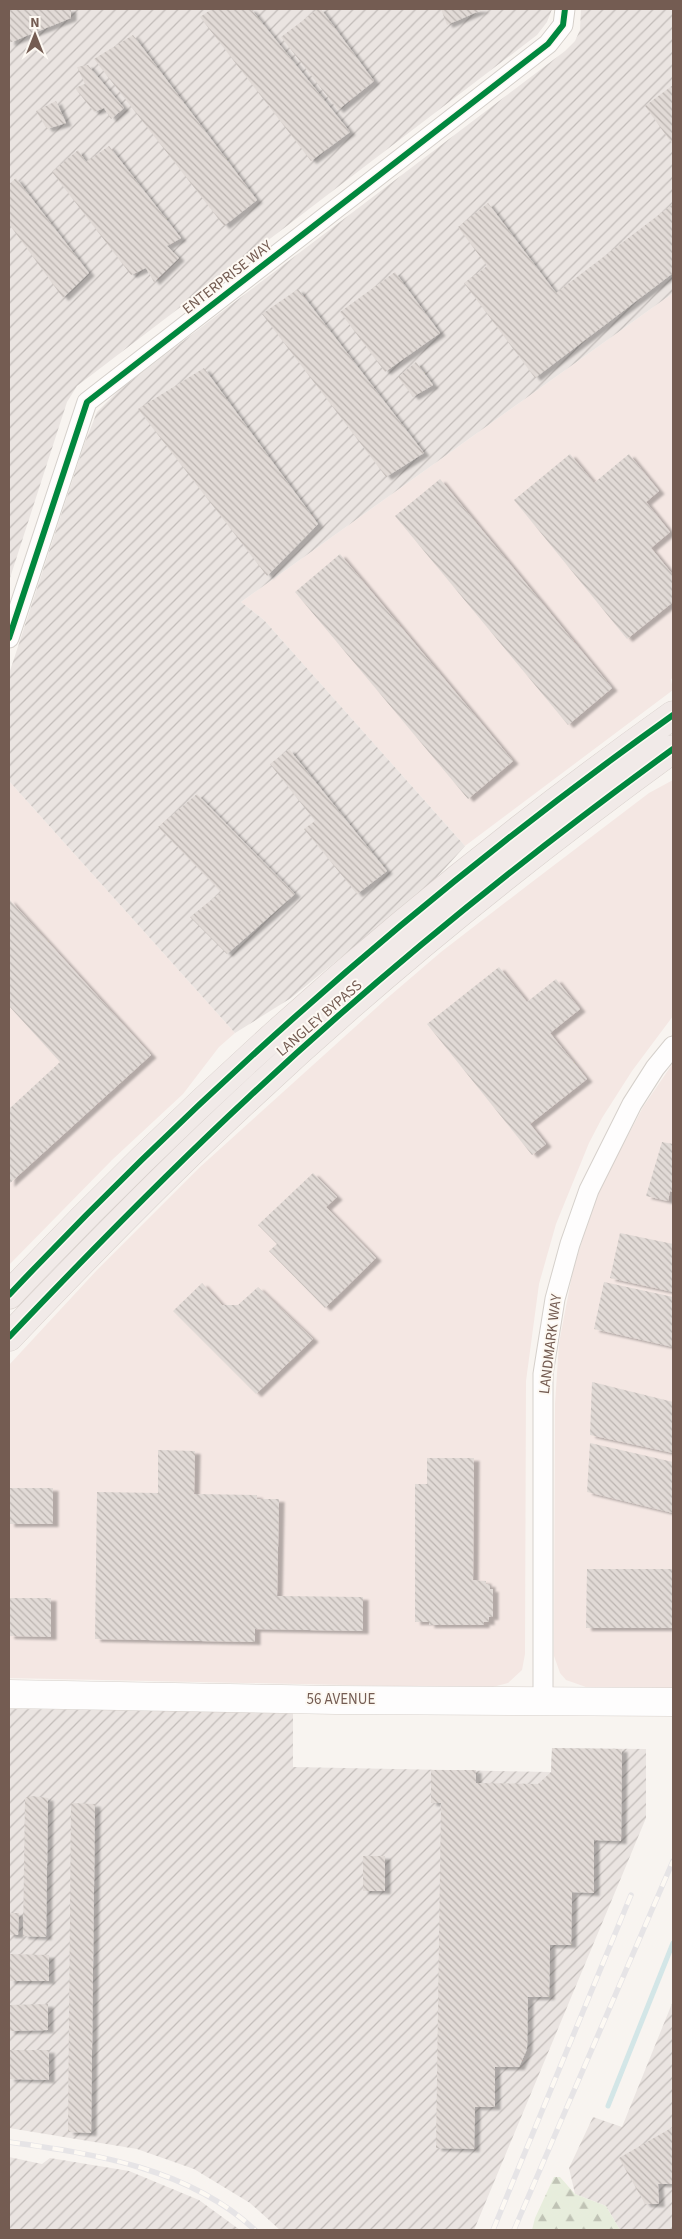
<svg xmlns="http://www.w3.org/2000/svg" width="682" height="2239" font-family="'Source Sans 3',sans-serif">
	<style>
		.commercial { fill: #f4e7e3 }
		.industrial { fill: url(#industrial-furrows) }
		.forest { fill: url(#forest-firs) }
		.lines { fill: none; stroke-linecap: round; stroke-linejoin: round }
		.stream { stroke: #d3e6e7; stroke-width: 5 }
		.building { fill: url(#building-back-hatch); filter: url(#shadow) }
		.street-casing { stroke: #d5d0cb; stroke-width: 21 }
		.secondary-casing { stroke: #d6d0cb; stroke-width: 29 }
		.highway-casing { stroke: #d9d1cd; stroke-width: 29 }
		.street { stroke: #fefdfd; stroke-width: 19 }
		.secondary { stroke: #fefdfd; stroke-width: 28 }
		.highway { stroke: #f1eae8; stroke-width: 28 }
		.rail-casing { stroke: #e6e4e6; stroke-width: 5.5 }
		.rail { stroke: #fdf9f3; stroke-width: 4; stroke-dasharray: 11; stroke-linecap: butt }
		.cycleway-casing { stroke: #fdf9f3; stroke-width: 9 }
		.cycleway { stroke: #00873e; stroke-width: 6 }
		.labels { text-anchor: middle; stroke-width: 4; stroke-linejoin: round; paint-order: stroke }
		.street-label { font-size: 15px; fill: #745c52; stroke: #fdf9f3 }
	</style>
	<defs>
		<pattern id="industrial-furrows" width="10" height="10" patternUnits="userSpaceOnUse" patternTransform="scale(1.25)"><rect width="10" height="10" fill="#eae4e1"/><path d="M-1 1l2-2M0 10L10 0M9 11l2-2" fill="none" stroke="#c2bcb9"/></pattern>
		<pattern id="forest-firs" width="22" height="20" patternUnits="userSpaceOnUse" patternTransform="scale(1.25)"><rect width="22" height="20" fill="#e7eddc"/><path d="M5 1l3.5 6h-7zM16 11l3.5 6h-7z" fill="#c0c3b5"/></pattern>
		<pattern id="building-back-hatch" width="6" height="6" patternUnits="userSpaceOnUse" patternTransform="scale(1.25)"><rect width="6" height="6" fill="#e1dad6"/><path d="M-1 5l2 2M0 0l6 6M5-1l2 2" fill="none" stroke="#bbb4b0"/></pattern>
		<filter id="shadow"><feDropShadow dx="5.5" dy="3" stdDeviation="1" flood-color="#0004"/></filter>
	</defs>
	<rect width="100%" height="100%" fill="#f8f4f0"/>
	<path class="commercial" d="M673,293V678L671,679L673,690L465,846L264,620L241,602Z
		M673,780V1016L632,1071L602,1118L589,1143L556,1224L539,1284L526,1381L525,1654L522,1670L508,1683L489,1688L9,1678V1365L97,1270L200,1167L385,1000L441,952L528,885L649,793Z
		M9,781L235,1033L219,1047L183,1094L112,1160L9,1265Z
		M673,1063V1688L586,1687L566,1680L560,1673L554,1656L555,1404L559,1343L573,1270L590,1214L601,1186L643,1107Z"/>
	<path class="industrial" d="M9,9H552L547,22L537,35L77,386L67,402L9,581Z
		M581,9H673V293L241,602L264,620L465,846L430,885L291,998L235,1033L9,781V674L84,445L97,412L120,389L565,51L575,41L580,30Z
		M9,1709L293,1711V1767L551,1772L552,1748L646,1749V1818L474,2230H280L250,2203L194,2169L137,2149L9,2128Z
		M673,2001V2230H620L606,2206L575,2194L569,2168L593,2117L622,2127Z
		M9,2157L42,2164L50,2158L129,2171L199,2200L240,2230H9Z"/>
	<path class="forest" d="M554,2177H560L575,2194L606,2206L620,2230H532L535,2218Z"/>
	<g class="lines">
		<path class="stream" d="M608,2106L673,1943"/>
	</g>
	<path class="building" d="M9,9H71V18L9,43Z
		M212,9H251L350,132L311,161L200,17Z
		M318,9H321L374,81L338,110L281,37Z
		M441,9H484L447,25Z
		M133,35L257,200L224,226L94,59Z
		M88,65L124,108L111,119L104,108L94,112L75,88L85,84L77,67Z
		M673,85V145L645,106Z
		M56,101L66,123L47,129L36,111Z
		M109,146L181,238L167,246L179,258L154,282L146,268L131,275L52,172L78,150L86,162Z
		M16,178L89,273L63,298L9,224V184Z
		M488,203L556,293L673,204V273L535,378L464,283L487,266L458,227Z
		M395,272L440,333L385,372L340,312Z
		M298,289L424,453L386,477L262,314Z
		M416,362L433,385L413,397L398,377Z
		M204,368L318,524L267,576L138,409Z
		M570,454L594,483L629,454L659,491L646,502L670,532L651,548L673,575V602L627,639L514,500Z
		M440,479L612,688L568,725L395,516Z
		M340,554L513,761L468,799L295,592Z
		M289,749L387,871L357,894L304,829L315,821L270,764Z
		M197,794L295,894L227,954L190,917L221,892L158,827Z
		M9,899L151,1055L9,1184V1109L60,1062L9,1006Z
		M499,967L527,1002L556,979L580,1009L550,1033L587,1079L530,1124L546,1144L532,1155L427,1024Z
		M662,1142L673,1144V1192L670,1191L668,1201L646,1196Z
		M313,1173L337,1197L326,1207L376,1258L325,1308L269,1251L277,1244L258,1225Z
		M620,1233L673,1244V1292L610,1278Z
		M604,1282L673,1297V1347L594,1329Z
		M202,1283L222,1305H238L258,1287L313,1339L256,1394L173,1311Z
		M592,1382L673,1402V1453L590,1435Z
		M590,1443L673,1462V1513L587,1492Z
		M158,1450L195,1451L194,1494L257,1495V1499H279L277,1596L363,1597V1631L255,1629V1642L95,1639L97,1492L158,1493Z
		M427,1458H474L473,1580L486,1581V1584H490V1589H493V1617H489V1622H484V1625H429V1622H415V1484H427Z
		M9,1488H53V1524H9Z
		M587,1569H673V1628H586Z
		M9,1598H51V1637L9,1636Z
		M552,1748L622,1749L621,1841L594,1840V1893L572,1892L571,1945H550L549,1997H528L527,2049L519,2067H495V2107H475L474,2149L436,2148L441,1803H431V1770H476V1783L538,1784L551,1772Z
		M32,1796L48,1798L46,1937L23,1936L25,1798Z
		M71,1803L95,1804L91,2133L68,2132Z
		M363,1856H385V1891H363Z
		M9,1913H19L18,1935H9Z
		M9,1954L49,1955V1981H9Z
		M48,2004V2030L9,2031V2005Z
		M9,2050H49V2080L9,2079Z
		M673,2127V2184H658L659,2204H645L619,2158Z"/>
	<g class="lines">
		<defs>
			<path id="street" d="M9,638L87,402L548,44L563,25L565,9
				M543,1701V1374L555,1299L570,1244L589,1190L632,1104L655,1068L673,1046"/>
			<path id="secondary" d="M9,1694L336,1700L673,1702"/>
			<path id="highway" d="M9,1295C211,1081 433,886 673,715
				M9,1337C87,1255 166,1174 249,1097C382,972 526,856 673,749"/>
		</defs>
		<use href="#street" class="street-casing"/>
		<use href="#secondary" class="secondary-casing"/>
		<use href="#highway" class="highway-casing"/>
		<use href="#street" class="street"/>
		<use href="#secondary" class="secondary"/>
		<use href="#highway" class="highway"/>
		<defs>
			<path id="rail" d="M9,2142C96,2154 188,2168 255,2230
				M493,2230L631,1895
				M514,2230L673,1861"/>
		</defs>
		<use href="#rail" class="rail-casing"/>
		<use href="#rail" class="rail"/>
		<defs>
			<path id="cycleway" d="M9,638L87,402L548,44L563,25L565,9
				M9,1295C211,1081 433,886 673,715
				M9,1337C87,1255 166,1174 249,1097C382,972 526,856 673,749"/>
		</defs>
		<use href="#cycleway" class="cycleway-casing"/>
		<use href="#cycleway" class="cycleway"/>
	</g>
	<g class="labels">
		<g class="street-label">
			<text transform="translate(227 277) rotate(-38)" y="5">ENTERPRISE WAY</text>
			<text transform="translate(319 1018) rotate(-41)" y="5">LANGLEY BYPASS</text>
			<text transform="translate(550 1344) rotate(-83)" y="5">LANDMARK WAY</text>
			<text x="341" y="1704">56 AVENUE</text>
		</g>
	</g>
	<rect width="682" height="2239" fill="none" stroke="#745c52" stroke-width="20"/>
	<g transform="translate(35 35)" stroke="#fdf9f3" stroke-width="4" paint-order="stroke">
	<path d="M0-4L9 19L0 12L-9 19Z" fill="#745c52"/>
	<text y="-8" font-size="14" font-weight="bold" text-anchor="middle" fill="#745c52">N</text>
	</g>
</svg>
